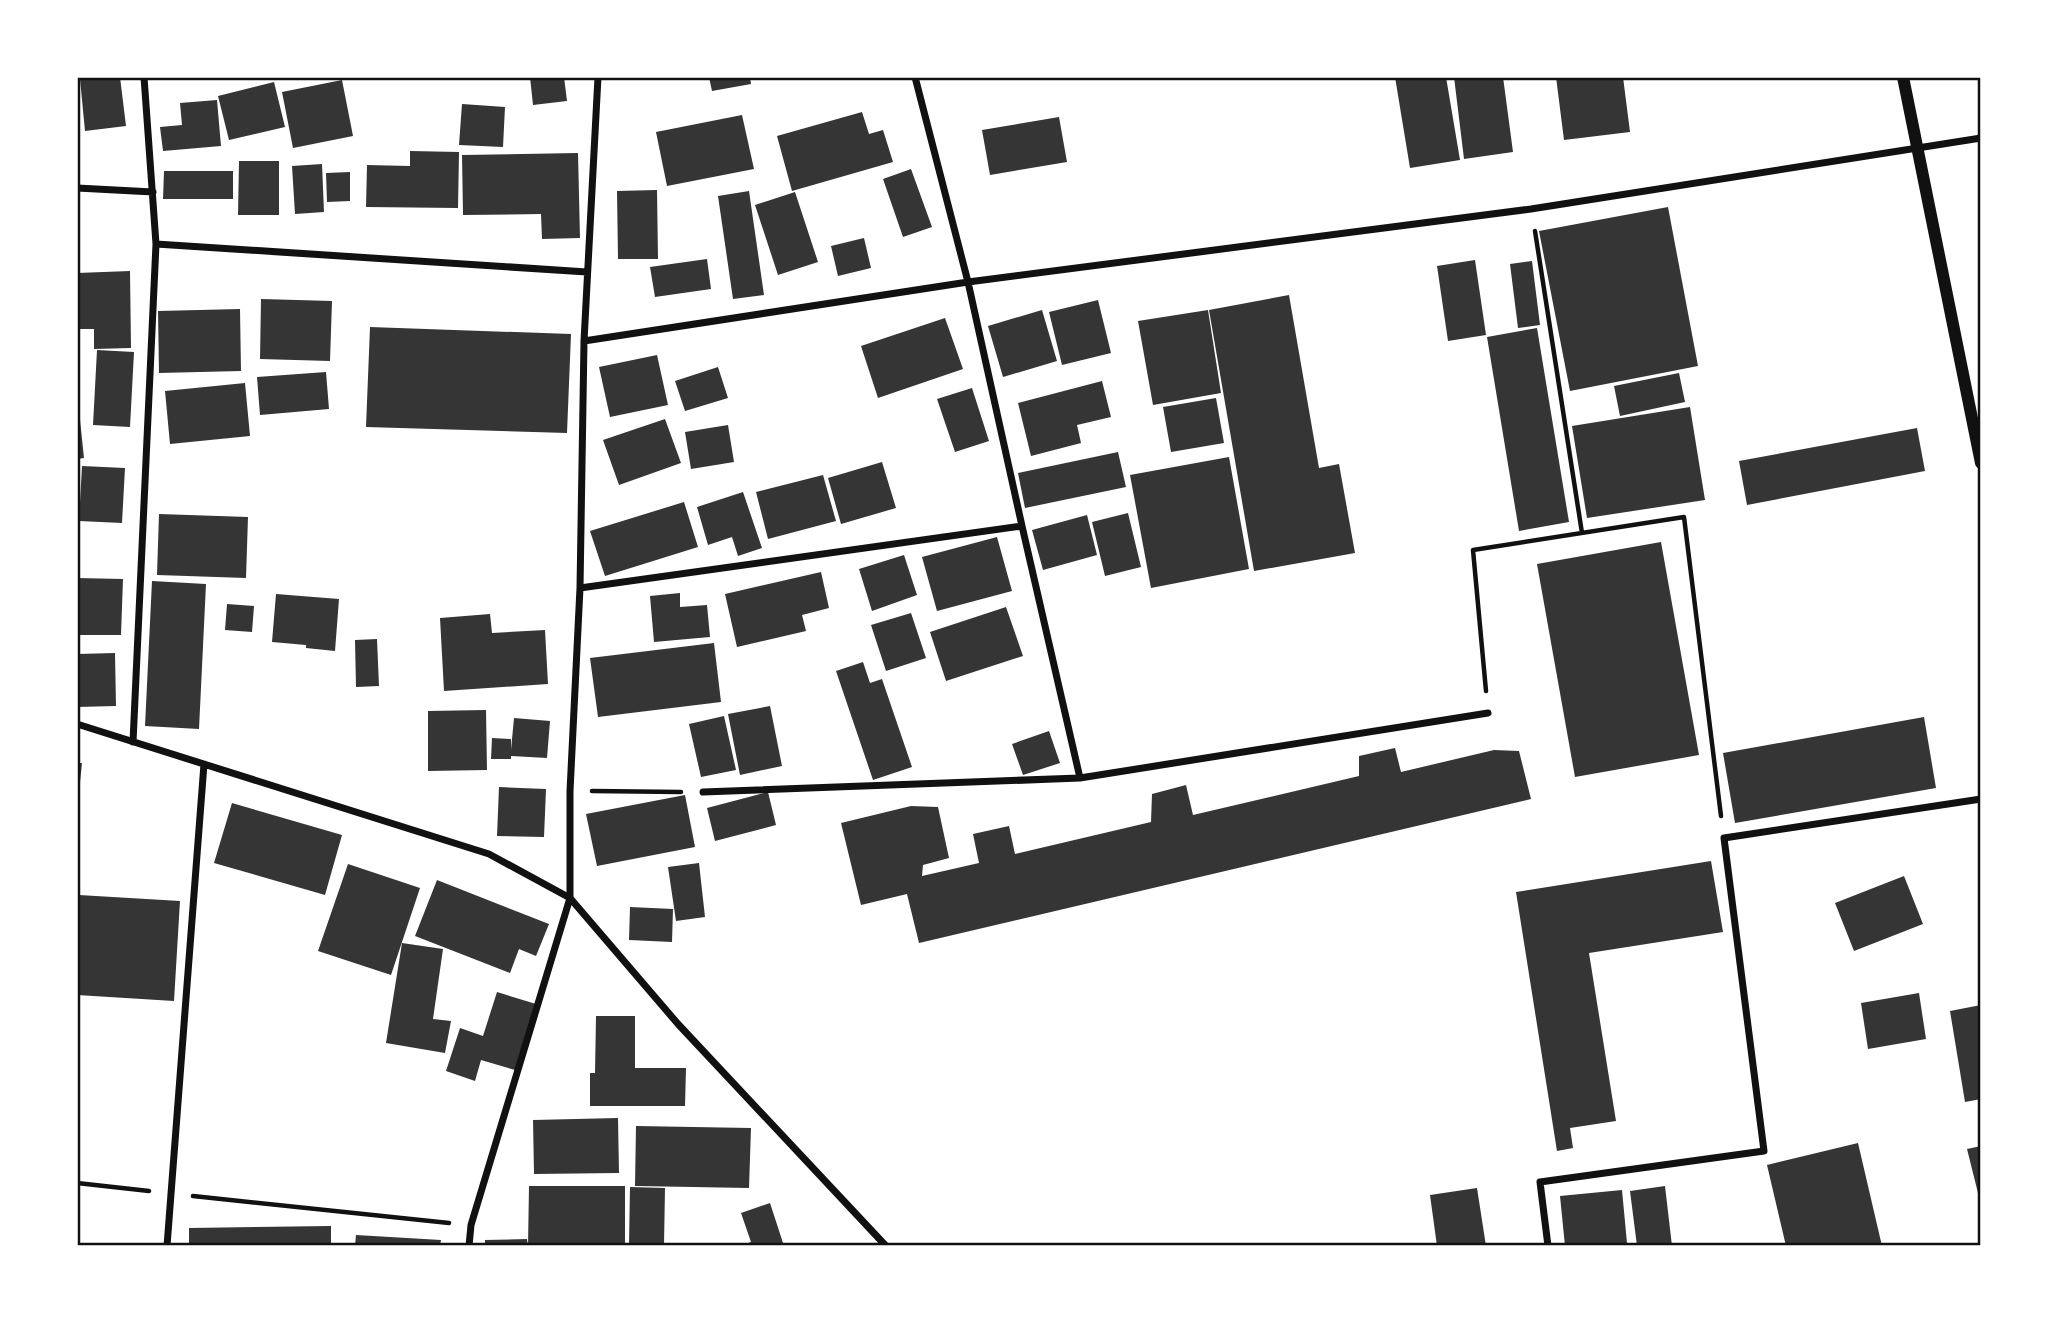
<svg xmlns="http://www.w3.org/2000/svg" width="2058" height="1323" font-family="'Playfair Display',serif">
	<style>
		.building { fill: #353535 }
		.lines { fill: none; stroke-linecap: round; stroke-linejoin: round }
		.path { stroke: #111; stroke-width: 4.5 }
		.minor { stroke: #111; stroke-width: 7 }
		.tertiary { stroke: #111; stroke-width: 12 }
		.neatline { fill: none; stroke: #111; stroke-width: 2.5 }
	</style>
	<rect width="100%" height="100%" fill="#fff"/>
	<path class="building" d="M95,77H120L126,126L85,131L80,79Z
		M530,77H564L567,101L533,105Z
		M709,77H750L751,84L712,91Z
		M1395,77H1446L1460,160L1410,168Z
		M1454,77H1503L1513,152L1464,159Z
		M1556,77H1623L1630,132L1564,140Z
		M342,80L353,136L293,148L282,92Z
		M274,82L285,127L229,140L218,96Z
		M217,100L221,146L163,151L160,127L182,125L180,103Z
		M462,104L505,107L503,147L459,145Z
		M862,112L869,134L883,130L893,162L792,191L777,136Z
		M742,115L754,169L667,186L656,132Z
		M1059,117L1067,162L990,175L982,130Z
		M410,151L459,152L458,208L366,207L367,165L410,166Z
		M578,153L580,238L542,239L541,214L463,215L462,155Z
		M239,161H279V215H238Z
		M322,164L324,212L295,214L292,166Z
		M911,169L932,227L903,237L883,179Z
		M164,171H233V199H163Z
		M350,172V201L327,202L326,173Z
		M657,190L658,259H618L617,191Z
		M749,191L764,295L733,299L718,196Z
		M795,192L818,262L778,275L755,205Z
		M1668,207L1698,366L1570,391L1539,231Z
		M864,238L871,268L838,276L831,246Z
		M707,259L711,289L655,297L650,267Z
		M1475,260L1486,335L1448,341L1437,266Z
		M1532,261L1540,325L1518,328L1510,264Z
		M130,271L131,348L94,349V329H77V273Z
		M1289,295L1319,468L1339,464L1355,553L1254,571L1209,310Z
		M261,299L332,301L330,361L260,359Z
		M1098,300L1111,353L1062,365L1049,312Z
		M240,309L241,371L159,373L158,311Z
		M1042,310L1057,361L1003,377L988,326Z
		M1208,310L1221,393L1153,405L1138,321Z
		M945,318L963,369L878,398L861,346Z
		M370,327L571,334L567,433L366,427Z
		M1537,328L1569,522L1519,531L1487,337Z
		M97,350L134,352L130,427L93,425Z
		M657,355L668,405L610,417L599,367Z
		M718,367L728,398L685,411L675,381Z
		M326,372L329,409L260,415L257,377Z
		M1679,373L1685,402L1620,416L1614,386Z
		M1102,381L1111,417L1077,425L1081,443L1031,456L1018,403Z
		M245,383L250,436L170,444L165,391Z
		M972,388L989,441L955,452L937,399Z
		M1216,398L1224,443L1171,452L1163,407Z
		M1690,407L1705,500L1587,518L1572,426Z
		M665,419L681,463L619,485L603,440Z
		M77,420H80L84,458L77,459Z
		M728,425L734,462L691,469L685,432Z
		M1917,428L1925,471L1747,505L1739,461Z
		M1118,452L1126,487L1025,508L1018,473Z
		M1229,457L1249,569L1151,588L1130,475Z
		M882,462L896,508L841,524L828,478Z
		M82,466L125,468L122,523L79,521Z
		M823,475L836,521L768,539L756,492Z
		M743,492L762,548L738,556L732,537L708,545L697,507Z
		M684,502L698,547L605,576L590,531Z
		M1128,513L1141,567L1105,576L1092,522Z
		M159,514L248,517L246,578L157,575Z
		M1087,515L1097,555L1043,570L1032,530Z
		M997,537L1012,591L937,611L922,557Z
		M1661,542L1699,755L1575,777L1537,564Z
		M904,555L917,595L872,611L859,569Z
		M821,572L829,608L802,615L806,631L737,647L725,594Z
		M77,578L123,579L121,635H77Z
		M152,581L206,584L199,729L145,726Z
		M680,593V607L707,605L710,637L654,642L650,596Z
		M276,594L339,599L335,651L306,648V645L272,642Z
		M227,604L254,606L252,632L225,630Z
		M1006,607L1023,656L946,681L930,632Z
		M911,613L926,658L886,671L871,625Z
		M490,614L492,633L545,630L548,684L444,691L440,618Z
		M377,639L379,686L356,687L355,640Z
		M714,643L721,702L598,717L590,658Z
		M115,653L116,706L77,707V654Z
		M863,662L870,683L882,679L912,767L873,780L836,671Z
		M770,706L782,766L740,775L728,714Z
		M486,710L487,770L428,771V711Z
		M724,716L736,770L701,777L689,724Z
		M1924,717L1936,788L1735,823L1723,753Z
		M514,718L550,721L547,758L511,756V759H491L492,738L511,739V750Z
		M1049,731L1060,763L1023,775L1012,744Z
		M1395,748L1401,772L1494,750L1519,751L1531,799L919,943L907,894L861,905L841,823L911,806L938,807L949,858L923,865L922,876L979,863L973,834L1009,826L1015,854L1151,822L1152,794L1186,785L1193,815L1359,776V756Z
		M77,763H82L79,792H77Z
		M499,787L546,789L544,837L497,836Z
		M768,792L776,825L715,841L707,808Z
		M685,795L695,847L597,866L586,814Z
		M232,803L342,835L325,895L214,863Z
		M1711,861L1723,932L1589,953L1616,1121L1570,1128L1573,1148L1557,1151L1516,892Z
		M699,863L705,917L676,921L668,867Z
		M348,864L420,888L391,975L318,951Z
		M1904,876L1923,924L1854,951L1835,903Z
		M437,880L549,924L536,956L519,949L510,973L415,936Z
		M79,895L180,901L174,1001L77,995Z
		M630,907L673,909L672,942L629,940Z
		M402,943L443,949L433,1019L451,1021L445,1053L386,1043Z
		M497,992L536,1004L515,1070L481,1060L475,1081L446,1071L460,1028L483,1036Z
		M1919,993L1926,1039L1868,1049L1861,1003Z
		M1981,1005V1099L1965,1102L1950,1011Z
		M596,1016H635V1068H686L685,1106H590V1073H595Z
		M618,1118L619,1173L534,1174L533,1120Z
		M636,1126L751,1128L749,1188L635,1186Z
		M1858,1143L1882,1246H1786L1767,1165Z
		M1981,1146V1201H1980L1967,1149Z
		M529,1186H625V1245L528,1246Z
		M1665,1186L1672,1246H1637L1630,1191Z
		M630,1187L665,1188L664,1245L629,1244Z
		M1477,1188L1486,1246H1437L1430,1195Z
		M1622,1190L1627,1243L1565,1246L1560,1196Z
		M770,1203L784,1246H740L751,1242L741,1213Z
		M331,1226V1246H189V1228Z
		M356,1235L441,1240L440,1246H355Z
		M527,1239L528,1246H485V1240Z"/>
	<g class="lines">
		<path class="path" d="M1535,231L1582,533
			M1486,691L1473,550L1684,517L1721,816
			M592,791L681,792
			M77,1183L149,1191
			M193,1196L449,1223"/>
		<path class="minor" d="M77,188L153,192
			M156,244L587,272
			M584,341L968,282L1531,209L1981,138
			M580,588L1022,526L968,282L915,77
			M77,724L489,854L570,898L678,1024L886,1246
			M133,742L156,244L144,77
			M1080,778L1488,713
			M703,792L1080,778L1022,526
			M167,1246L204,764
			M469,1246L471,1225L570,898V791L580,588L584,341L598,77
			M1548,1246L1540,1182L1764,1151L1724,838L1981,799"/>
		<path class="tertiary" d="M1903,77L1981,463"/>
	</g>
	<rect width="2058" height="1323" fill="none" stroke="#ffffff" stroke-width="158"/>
	<rect x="79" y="79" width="1900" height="1165" class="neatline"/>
</svg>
